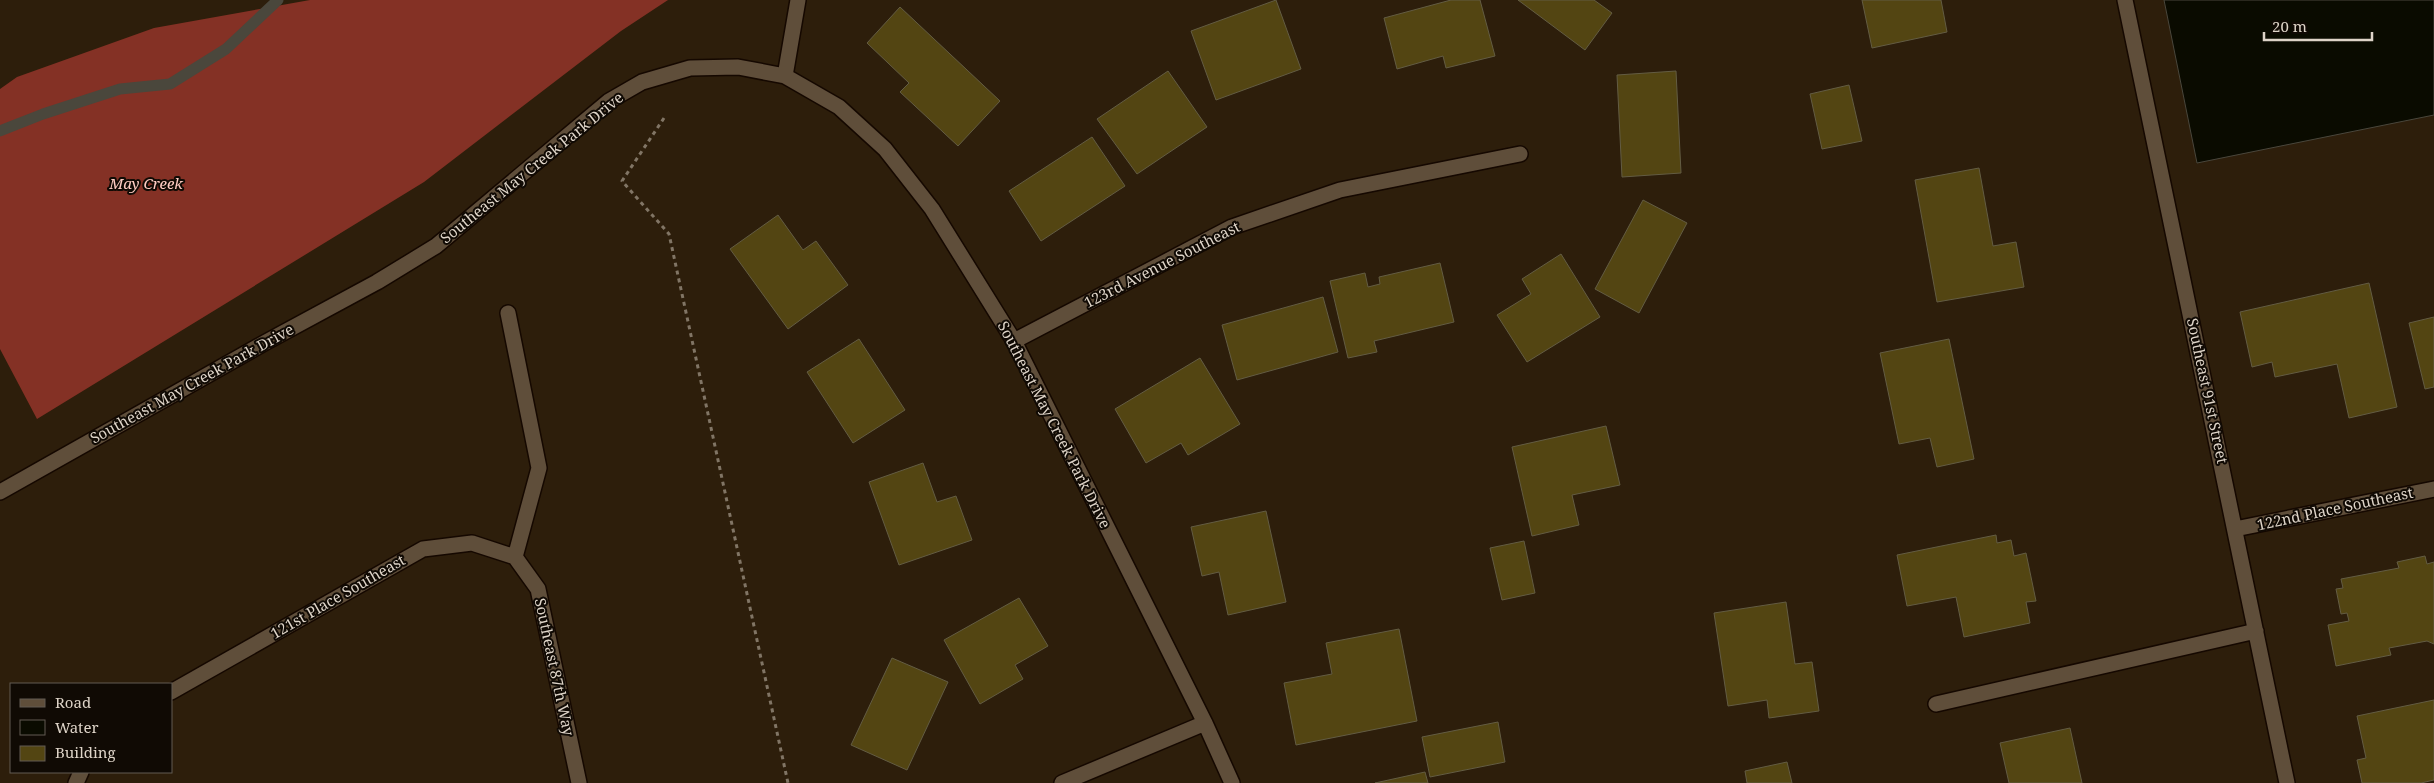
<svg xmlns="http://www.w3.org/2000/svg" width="2434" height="783" font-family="'Noto Serif',serif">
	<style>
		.forest { fill: #843125 }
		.water { fill: #0a0b00; stroke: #4a473c }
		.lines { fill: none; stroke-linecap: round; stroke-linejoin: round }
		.stream { stroke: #4a473c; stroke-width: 11 }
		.building { fill: #534512; stroke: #635c43 }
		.minor-casing { stroke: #150800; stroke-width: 18 }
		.path { stroke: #817565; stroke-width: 3; stroke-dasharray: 4 4; stroke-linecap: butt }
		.minor { stroke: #5f4e3a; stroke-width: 15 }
		.labels { text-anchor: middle; stroke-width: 4; stroke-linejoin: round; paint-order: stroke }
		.street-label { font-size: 15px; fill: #ded4c8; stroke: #100a04 }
		.park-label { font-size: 15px; font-style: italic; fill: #ffcdc3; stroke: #100a04 }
	</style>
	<rect width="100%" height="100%" fill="#2d1e0b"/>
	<path class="forest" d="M310,0H668L621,31L424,182L37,419L0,349V89L17,77L154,28Z"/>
	<path class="water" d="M2164,0H2434V115L2197,163Z"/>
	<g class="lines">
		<path class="stream" d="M0,131L43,114L120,89L170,84L226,49L278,0"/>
	</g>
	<path class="building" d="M1276,0L1301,69L1216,100L1191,31Z
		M1451,0H1480L1495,56L1446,68L1443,56L1397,69L1384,18Z
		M1518,0H1594L1612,13L1585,50Z
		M1862,0H1941L1947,32L1872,48Z
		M900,7L1000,101L958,146L900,92L909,83L867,43Z
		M1168,71L1207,127L1137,174L1097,119Z
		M1676,71L1681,173L1622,177L1617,75Z
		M1849,85L1862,141L1822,149L1810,94Z
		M1092,137L1125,186L1041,241L1009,191Z
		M1979,168L1993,246L2016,242L2024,287L1937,302L1915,180Z
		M1643,200L1687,223L1639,313L1595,289Z
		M778,215L803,250L816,241L848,285L788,329L730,249Z
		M1561,254L1600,317L1527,362L1497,315L1531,294L1522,279Z
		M1440,263L1454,322L1374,341L1377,352L1348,358L1330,281L1365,273L1368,287L1380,284L1379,277Z
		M2369,283L2397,407L2349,418L2337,364L2275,377L2272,362L2252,367L2240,312Z
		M1323,297L1338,352L1237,380L1222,325Z
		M2434,317V387L2425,389L2409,323Z
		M859,339L905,410L853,443L807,372Z
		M1949,339L1974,459L1937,467L1930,438L1899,444L1880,353Z
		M1200,358L1240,424L1188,455L1181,443L1146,463L1115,409Z
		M1606,426L1620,485L1572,495L1579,525L1532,536L1512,447Z
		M923,463L937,502L956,496L972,540L899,565L869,482Z
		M1266,511L1286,602L1228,615L1219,572L1202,576L1191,527Z
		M1996,535L1997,543L2011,540L2014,556L2026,553L2036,601L2026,602L2030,623L1964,637L1956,597L1907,606L1897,555Z
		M1524,541L1535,593L1502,600L1490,548Z
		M2425,556L2427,564L2434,562V644L2427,641L2389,648L2391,655L2336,666L2328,625L2349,621L2347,613L2341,614L2336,589L2343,588L2341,579L2399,568L2397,562Z
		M1019,598L1048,646L1015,665L1023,679L980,704L944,640Z
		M1786,602L1795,664L1812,662L1819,711L1769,718L1767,700L1728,706L1714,613Z
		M1399,629L1417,721L1296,745L1284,683L1332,674L1326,643Z
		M892,658L948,682L907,770L851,745Z
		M2434,700V780L2421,783H2362L2357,760L2366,758L2357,716Z
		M1498,722L1505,762L1430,777L1422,737Z
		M2070,728L2082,783H2009L2000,743Z
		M1787,762L1792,783H1747L1745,771Z
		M1425,772L1428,783H1375Z"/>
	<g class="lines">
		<defs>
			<path id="minor" d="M2125,0L2287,783
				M785,76L798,0
				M508,313L539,468L515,557
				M1014,341L1232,227L1340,190L1520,154
				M0,492L266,342L377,282L436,246L609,101L642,82L690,68L738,67L785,76L839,107L885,149L932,209L1014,341L1205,723L1232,783
				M2235,529L2434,489
				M515,557L538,589L579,783
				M171,692L423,549L472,543L515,557
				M1936,704L2256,631
				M76,783L81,772
				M1062,783L1205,723"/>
		</defs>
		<use href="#minor" class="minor-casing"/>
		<path class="path" d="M664,118L622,181L669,234L788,783"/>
		<use href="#minor" class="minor"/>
	</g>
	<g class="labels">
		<g class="street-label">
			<text transform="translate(532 168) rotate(-39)" y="5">Southeast May Creek Park Drive</text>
			<text transform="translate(1162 265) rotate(-27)" y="5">123rd Avenue Southeast</text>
			<text transform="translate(192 384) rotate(-29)" y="5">Southeast May Creek Park Drive</text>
			<text transform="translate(2207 391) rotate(78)" y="5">Southeast 91st Street</text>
			<text transform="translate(1054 425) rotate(63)" y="5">Southeast May Creek Park Drive</text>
			<text transform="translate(2335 509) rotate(-12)" y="5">122nd Place Southeast</text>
			<text transform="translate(338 597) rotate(-30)" y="5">121st Place Southeast</text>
			<text transform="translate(554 667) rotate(78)" y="5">Southeast 87th Way</text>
		</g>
		<g class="park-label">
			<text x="146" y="189">May Creek</text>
		</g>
	</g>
	<rect x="10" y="683" width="162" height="90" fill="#100a04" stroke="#625b52"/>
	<rect x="20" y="699" width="25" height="8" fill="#5f4e3a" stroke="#625b52"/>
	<text x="55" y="708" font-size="15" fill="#ded4c8">Road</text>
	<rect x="20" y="720" width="25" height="15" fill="#0a0b00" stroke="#625b52"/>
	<text x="55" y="733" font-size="15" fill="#ded4c8">Water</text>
	<rect x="20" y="746" width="25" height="15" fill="#534512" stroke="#625b52"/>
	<text x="55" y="758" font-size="15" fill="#ded4c8">Building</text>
	<path d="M2264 32v8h108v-8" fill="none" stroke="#ded4c8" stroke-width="2.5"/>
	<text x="2272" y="32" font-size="15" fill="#ded4c8" stroke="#100a04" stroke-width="4" paint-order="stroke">20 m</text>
</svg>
